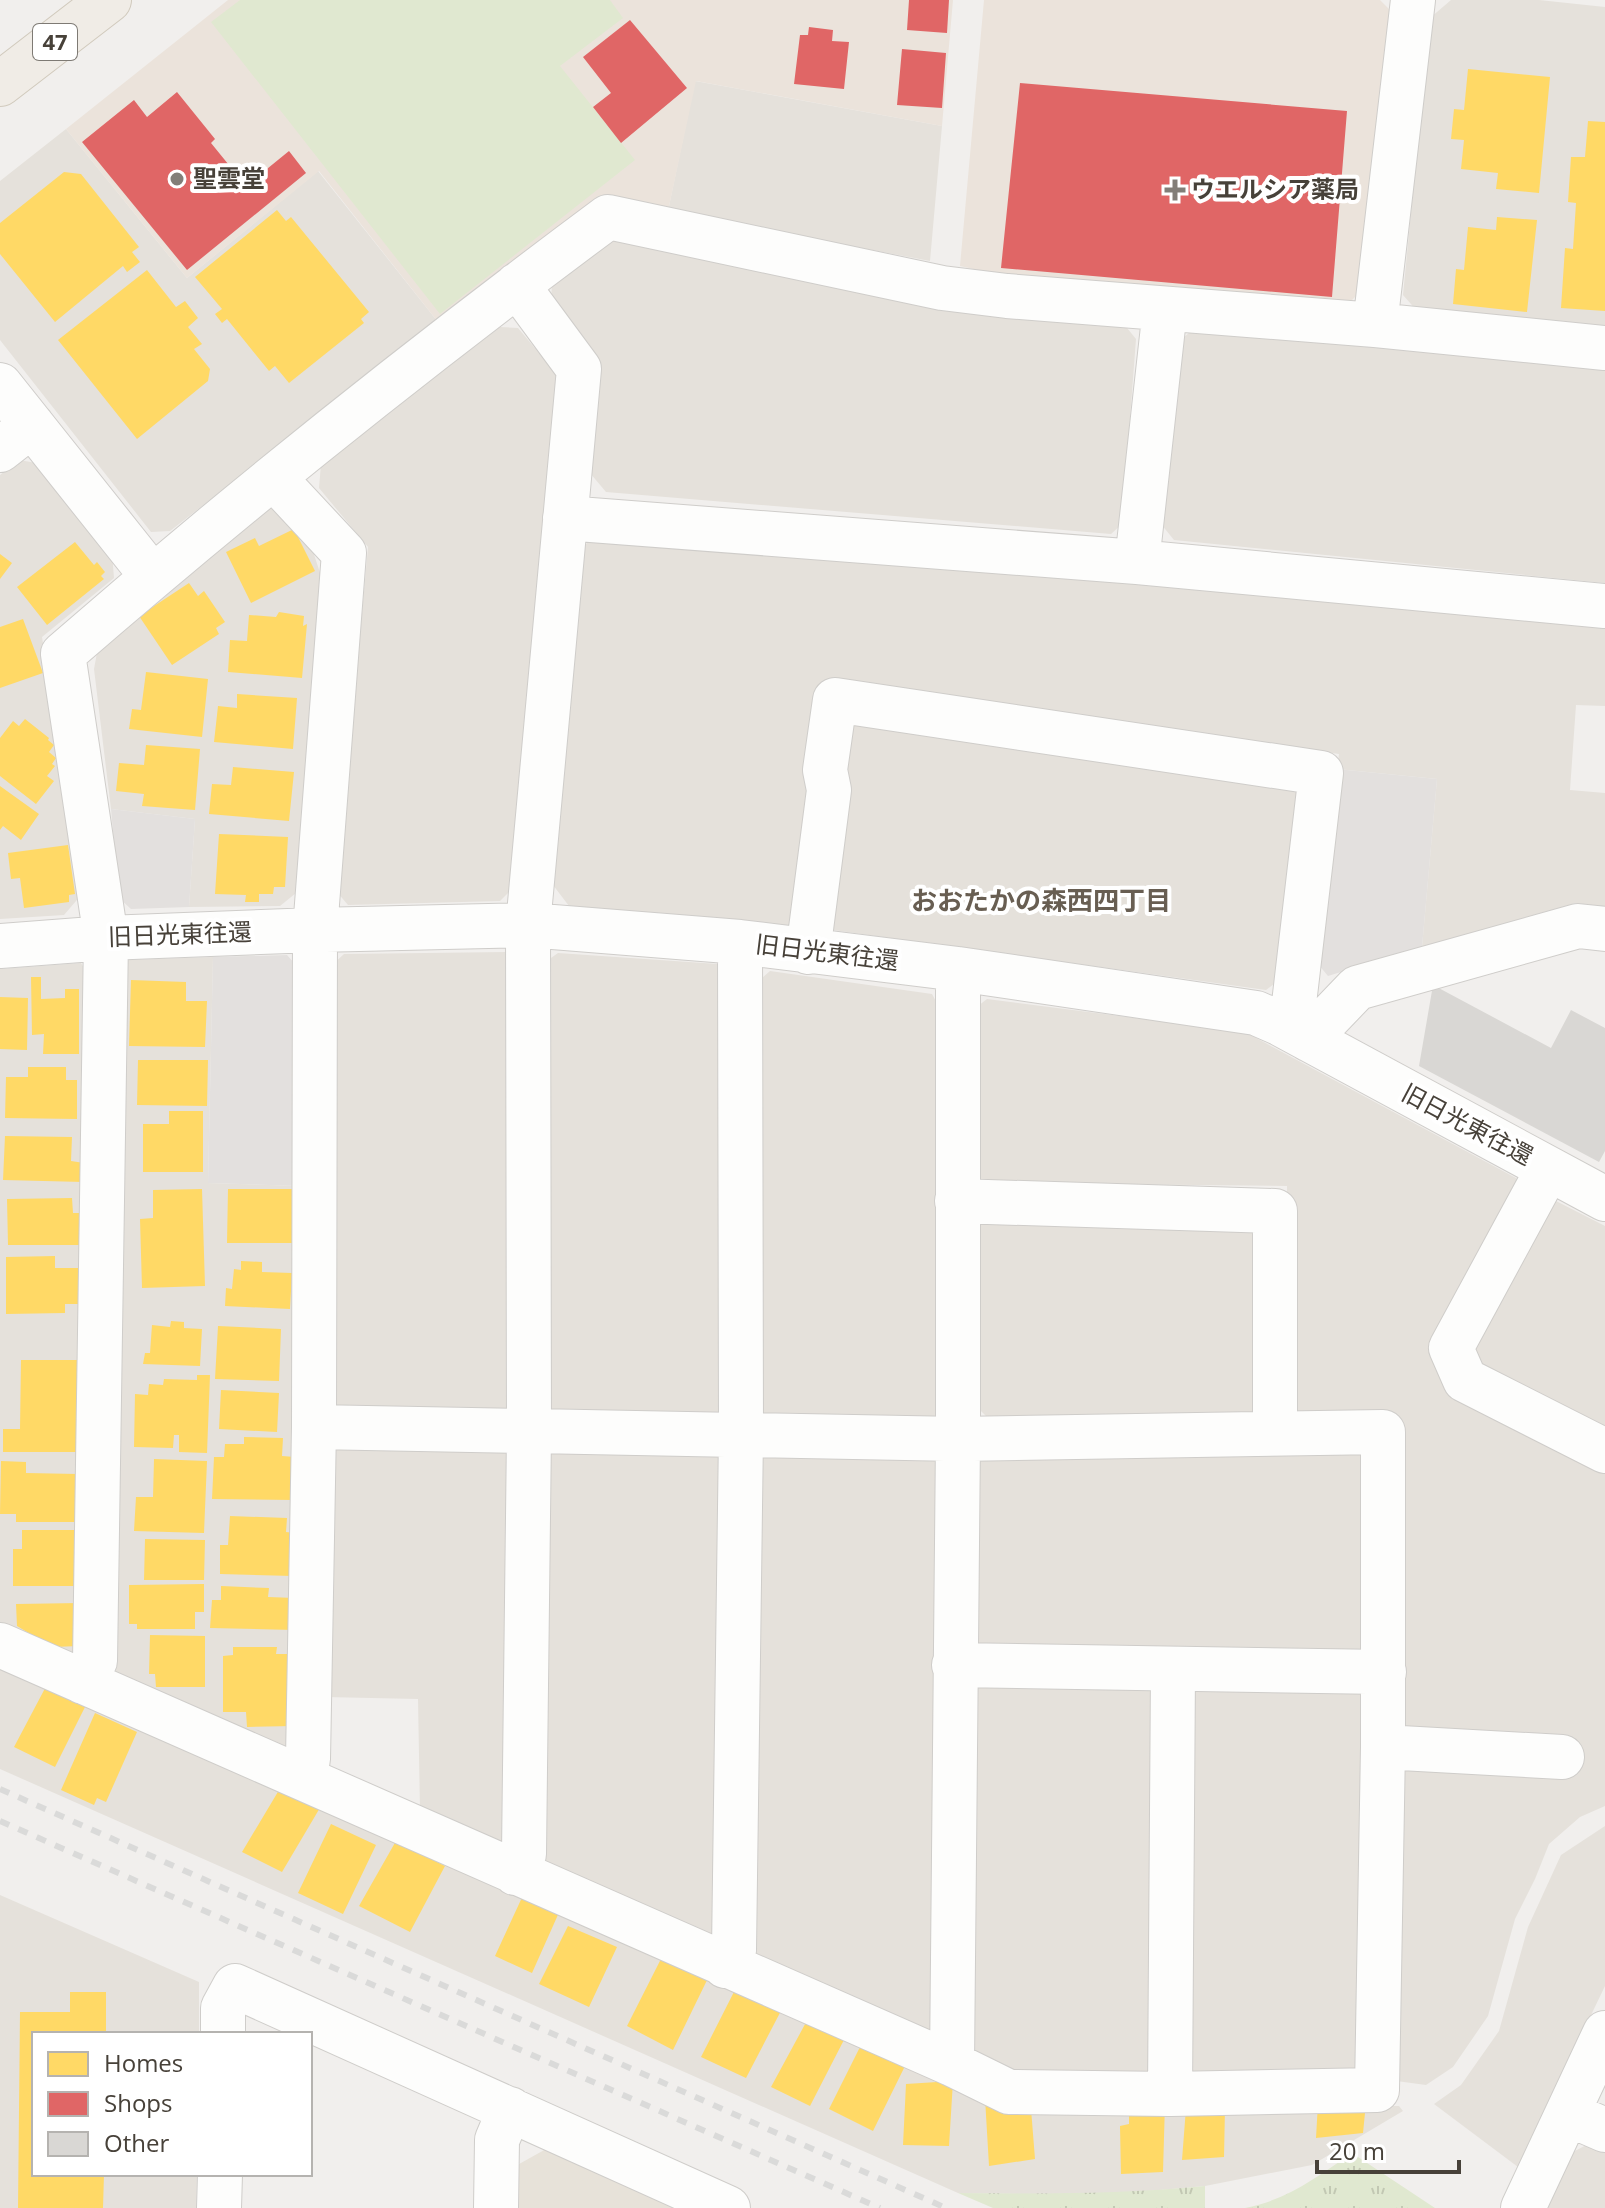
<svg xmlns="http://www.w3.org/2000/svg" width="1605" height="2208" font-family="'Open Sans','Noto Sans JP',sans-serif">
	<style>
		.residential { fill: #e5e1db }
		.commercial { fill: #ebe3db }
		.education { fill: #e7e2d9 }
		.grass { fill: url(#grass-tufts) }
		.garden { fill: #e0e8d0 }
		.parking { fill: #e3e0de }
		.homes { fill: #ffd966 }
		.shops { fill: #e06666 }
		.building { fill: #d9d7d4 }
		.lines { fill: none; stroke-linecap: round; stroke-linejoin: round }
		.minor-casing { stroke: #cfcdca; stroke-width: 46 }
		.major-casing { stroke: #d1cabd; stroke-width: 46 }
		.minor { stroke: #fdfdfc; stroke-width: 44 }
		.major { stroke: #f0ece6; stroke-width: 44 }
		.rail { stroke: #dadad9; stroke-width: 6; stroke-dasharray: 10 10; stroke-linecap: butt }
		.poi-dot { fill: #827e78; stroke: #fff; stroke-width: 3 }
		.labels { text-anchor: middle; stroke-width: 8; stroke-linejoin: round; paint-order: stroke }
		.shield { fill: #fff; stroke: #7e7a74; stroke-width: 2 }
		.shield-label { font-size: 22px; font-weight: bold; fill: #474139 }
		.poi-label { font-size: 24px; font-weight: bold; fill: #474139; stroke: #fff; text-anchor: start }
		.street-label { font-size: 24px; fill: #474139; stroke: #fff }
		.neighbourhood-label { font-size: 26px; font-weight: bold; fill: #685e52; stroke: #fff }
	</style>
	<defs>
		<pattern id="grass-tufts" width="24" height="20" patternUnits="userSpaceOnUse" patternTransform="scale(2)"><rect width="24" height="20" fill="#e0e8d0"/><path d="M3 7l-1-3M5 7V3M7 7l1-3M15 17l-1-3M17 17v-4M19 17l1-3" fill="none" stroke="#c2c8b3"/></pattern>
	</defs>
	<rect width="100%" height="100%" fill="#f1efed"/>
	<path class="residential" d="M1451,0H1539L1605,7V329L1418,312L1403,295L1430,18Z
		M695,81L942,126L930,261L668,211Z
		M66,129L187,278L318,171L438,322L170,531L151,532L0,340V181Z
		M627,238L1123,323L1136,339L1122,524L1111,534L606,492L590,473L601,368L551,304L552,282L603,242Z
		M500,327L518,328L560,378L514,887L500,901L348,905L337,892L368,547L319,488L321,464Z
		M1195,328L1605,366V583L1174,540L1161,524L1178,342Z
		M19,460L42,464L112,553L114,578L42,637L82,894L64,915L0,919V475Z
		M266,508L287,511L309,539L322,579L296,893L280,906L189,907L195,819L111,809L94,669L99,642Z
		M602,529L1605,624V706L1576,705L1570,790L1605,793V907L1576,903L1422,947L1437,779L1337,769L1339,754L827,680L801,917L787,926L569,906L553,885L584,546Z
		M853,715L1299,777L1282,978L1266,990L833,930L827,921Z
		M506,952L516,961L512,1403L501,1412H341L327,1399L330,967L344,954Z
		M558,953L718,964L732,985L729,1403L716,1415L549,1413L541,965Z
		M213,957L208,1183L300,1186L291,1753L122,1680L110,1665L116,975L128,960Z
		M81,963L89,976L83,1647L66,1664L0,1634V969Z
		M770,971L932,994L940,1009L943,1407L932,1419L767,1416L754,1404L755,984Z
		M987,999L1245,1032L1516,1178L1522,1189L1438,1339L1605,1468V1806L1580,1817L1549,1844L1535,1879L1515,1919L1488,2016L1453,2067L1426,2085L1389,2080L1402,1734L1394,1420L1294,1419L1285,1409L1287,1186L984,1183L973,1173V1010Z
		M1556,1201L1605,1226V1435L1476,1367L1466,1342L1544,1208Z
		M1255,1215L1262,1413L988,1418L974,1404L977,1221Z
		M340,1439H507L512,1838L500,1846L420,1810L418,1699L325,1697L329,1451Z
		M1362,1447L1369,1645L1359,1653L982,1652L971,1641L973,1459Z
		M541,1450L727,1453L714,1943L548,1871L540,1856Z
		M757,1452L942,1456L935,2026L921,2035L757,1961L749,1946Z
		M0,1659L1010,2106H1399L1403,2111L1312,2165L1205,2186L1126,2193L1066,2195L958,2193L0,1769Z
		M981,1683L1153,1685L1151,2080L1013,2083L964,2057L972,1692Z
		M1197,1683L1354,1685L1366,1699L1365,2073L1185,2081L1186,1694Z
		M1605,1826V1986L1518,2167L1434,2104L1461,2085L1499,2031L1528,1927L1561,1855Z
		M0,1895L199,1982V2034H34V2174H197L196,2208H0Z
		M1594,2141L1605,2146V2208H1546L1573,2152Z"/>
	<path class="commercial" d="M228,0H953L942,126L696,81L668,211L598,196L438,322L319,171L187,278L66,129Z
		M984,0H1380L1390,10L1362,290L1347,305L1000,275L960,266Z"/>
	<path class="education" d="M546,2149L677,2208H512V2168Z"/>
	<path class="grass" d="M1352,2153L1435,2208H1245C1287,2200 1317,2177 1352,2153Z
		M1205,2186V2208H993L958,2193C1041,2194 1122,2194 1205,2186Z"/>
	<path class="garden" d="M240,0H610L623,18L560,66L635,160L440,314L211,22Z"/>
	<path class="parking" d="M1337,769L1437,779L1422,947L1328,976L1313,958Z
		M111,809L195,819L189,907L131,909L119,898Z
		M287,955L302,972L300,1186L208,1183L213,957Z"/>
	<path class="homes" d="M1468,69L1550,77L1539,193L1496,189L1498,173L1461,169L1464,140L1451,139L1454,109L1464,110Z
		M1588,121L1605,122V311L1561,308L1565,248L1573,249L1576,203L1568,202L1571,157H1585Z
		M64,172L81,174L139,247L132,252L140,262L127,272L123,266L55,322L0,254V223Z
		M277,210L286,221L291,217L369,312L361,319L364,323L289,383L275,366L269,371L227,319L222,323L215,314L222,309L195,277Z
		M1497,217L1537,220L1527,312L1453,304L1456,269L1464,270L1468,227L1496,230Z
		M147,270L176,307L185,301L198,318L188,327L202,344L194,349L210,369L208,381L137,439L58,340Z
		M294,529L315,571L251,603L226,552L255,538L259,546Z
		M75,542L94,565L97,562L105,572L101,576L104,579L47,625L17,587Z
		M0,554L12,563L0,579Z
		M189,583L198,596L204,591L225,622L216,628L219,634L172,665L139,616Z
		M279,612L304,616L303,626L307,624L302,678L228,672L230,640L247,641L249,615L276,617Z
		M23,619L43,673L0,688V627Z
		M146,672L208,679L202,737L129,729L132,709L141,710Z
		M237,694L297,698L293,749L214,742L218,706L237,708Z
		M25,719L49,738L48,740L54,745L49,752L56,758L52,764L55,766L47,776L54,781L36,804L0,776V738L13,721L19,726Z
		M146,745L200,749L195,810L142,806L144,794L116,791L119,763L144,765Z
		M233,767L294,772L289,821L209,814L212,784L231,785Z
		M0,786L39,814L21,840L3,826L0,830Z
		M219,834L288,837L285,887H274L273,894H259V902H245L246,895L215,894Z
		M68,845L75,894L69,895V902L24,908L20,878L11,879L8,853Z
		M31,977H41V999L65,998V989H79V1054H43L44,1034L32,1035Z
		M131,980L186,982V1001H207L205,1047L129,1046Z
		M0,997L28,998L27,1050L0,1049Z
		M138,1060H208L207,1106L137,1105Z
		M28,1067H66V1080H77V1119L5,1118L6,1077H28Z
		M169,1111H203V1172H143V1124H169Z
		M5,1136L72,1137L71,1161L84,1163V1182L3,1180Z
		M202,1189L205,1286L142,1288L140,1219L153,1218V1190Z
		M228,1189H295L294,1243H227Z
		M72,1198L73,1213H81V1245H8L7,1199Z
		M55,1256V1268H81V1304H65V1313L6,1314V1257Z
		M241,1261L262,1262V1272L292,1273L290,1309L225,1306L226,1288L232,1289L234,1269L241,1270Z
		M171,1321L184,1322V1328L202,1329L200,1366L143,1364L145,1353H150L152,1325L170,1327Z
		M218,1326L281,1329L279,1381L215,1379Z
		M21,1360H78L79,1452H3V1429H20Z
		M197,1375H210L207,1453L179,1452V1435H174L173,1448L134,1447L135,1394L148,1395L149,1384L163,1385L164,1379L197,1380Z
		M221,1390L279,1393L277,1432L219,1429Z
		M244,1437L283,1438L282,1456L295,1457L294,1500L212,1499L214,1457H224L225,1444H244Z
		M154,1459L207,1461L204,1533L134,1531L136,1497H153Z
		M1,1461L26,1462V1473L78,1474L77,1522H16V1514H0Z
		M230,1516L287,1518L286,1532L295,1533L293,1576L220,1574V1545H228Z
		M22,1530H79L78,1586H13V1549H22Z
		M145,1539L205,1540L204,1580H144Z
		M204,1584V1612H195V1629H137V1624H129V1585Z
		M221,1586L269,1588L268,1597L295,1598L294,1630L210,1628L212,1600H221Z
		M80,1603V1646L52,1647L17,1626L16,1604Z
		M150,1635L205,1636V1687H156L155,1674H149Z
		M233,1647H277L276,1654H293L294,1726L247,1727L246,1712H223V1656L233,1655Z
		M51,1677L92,1693L55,1767L14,1747Z
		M95,1713L137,1732L106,1802L97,1798L94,1805L61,1790Z
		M285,1780L324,1801L282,1872L242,1852Z
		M331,1824L376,1845L343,1914L298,1893Z
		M396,1841L445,1866L410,1932L359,1906Z
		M525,1891L561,1908L532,1973L495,1956Z
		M568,1926L617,1947L589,2007L539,1984Z
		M665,1951L710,1974L673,2050L627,2026Z
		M739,1982L783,2007L746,2078L701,2057Z
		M70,1992H106V2034H34V2174H104L103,2208H18L20,2012H70Z
		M810,2015L847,2034L810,2106L771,2087Z
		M861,2045L905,2066L873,2131L829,2109Z
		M953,2081L949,2146L903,2145L906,2084Z
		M1030,2096L1035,2159L989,2166L985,2098Z
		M1165,2103L1163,2172L1121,2174L1120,2126L1129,2124V2104Z
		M1318,2103H1366L1363,2133L1316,2138Z
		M1186,2108H1225L1224,2157L1182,2160Z"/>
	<path class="shops" d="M909,0H949L947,33L907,30Z
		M630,20L687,88L621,143L593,107L611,93L583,57Z
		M809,27L833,30L832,41L849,42L844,89L794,84L800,35H808Z
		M902,49L946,53L942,108L897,105Z
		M1020,83L1347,111L1332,297L1001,268Z
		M177,92L215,139L211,143L246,186L289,151L306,173L187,270L82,142L134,100L147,117Z"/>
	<path class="building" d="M1433,985L1551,1048L1571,1010L1605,1028V1151L1599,1162L1419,1066Z"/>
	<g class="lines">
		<defs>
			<path id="minor" d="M1375,325L1413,0
				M0,385L152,576
				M0,450L32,425
				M274,478L344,553L315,930L314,1427L308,1759L299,1776
				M565,518L1137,562L1605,606
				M1137,562L1165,309
				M0,946L106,938L315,930L528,925L740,942L958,969L1256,1013L1279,1023L1605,1199
				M808,952L829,790L825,770L835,700L1321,773L1291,1029
				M1308,1039L1357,988L1578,926L1605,929
				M1548,1169L1451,1348L1465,1380L1605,1451
				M957,1201L1275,1211V1433
				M0,1645L952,2064L1009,2092L1170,2094L1377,2090L1383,1747V1432L958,1439L314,1427
				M954,1665L1384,1672
				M83,1682L95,1661L106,938L63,654C238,502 421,356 608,217L942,288L1007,296L1375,325L1605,348
				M1383,1747L1562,1757
				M515,1873L524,1854L529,1433L528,925L579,369L517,285
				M725,1966L734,1951L741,1434L740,942
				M223,2034V2008L235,1986L728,2208
				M952,2064L958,1439V969
				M1170,2094L1173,1671
				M1568,2114L1605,2130
				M219,2208L220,2174
				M496,2208L497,2140L510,2109
				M1523,2208L1605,2033"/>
			<path id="major" d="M0,84L109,0"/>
		</defs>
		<use href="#minor" class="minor-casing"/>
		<use href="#major" class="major-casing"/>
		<use href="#minor" class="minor"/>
		<use href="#major" class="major"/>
		<path class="rail" d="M0,1789L946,2208
			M0,1821L880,2208"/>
	</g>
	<g class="poi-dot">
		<circle cx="177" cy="179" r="8"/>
		<path d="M1171 178h8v8h8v8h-8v8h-8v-8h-8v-8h8z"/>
	</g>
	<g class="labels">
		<rect class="shield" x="33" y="24" width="44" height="36" rx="6"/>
		<g class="shield-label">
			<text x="55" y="50">47</text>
		</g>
		<g class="poi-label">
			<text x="193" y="187">聖雲堂</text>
			<text x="1191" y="198">ウエルシア薬局</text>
		</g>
		<g class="street-label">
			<text transform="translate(180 935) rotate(-2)" y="8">旧日光東往還</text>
			<text transform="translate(827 953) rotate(7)" y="8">旧日光東往還</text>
			<text transform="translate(1467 1125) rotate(28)" y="8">旧日光東往還</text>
		</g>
		<g class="neighbourhood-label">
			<text x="1041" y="910">おおたかの森西四丁目</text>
		</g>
	</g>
	<rect x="32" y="2032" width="280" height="144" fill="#ffffff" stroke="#b5b3b0" stroke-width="2"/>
	<rect x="48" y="2052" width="40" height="24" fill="#ffd966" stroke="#b5b3b0" stroke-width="2"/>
	<text x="104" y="2072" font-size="24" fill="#474139">Homes</text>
	<rect x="48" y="2092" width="40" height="24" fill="#e06666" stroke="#b5b3b0" stroke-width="2"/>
	<text x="104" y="2112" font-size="24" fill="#474139">Shops</text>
	<rect x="48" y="2132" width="40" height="24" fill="#d9d7d4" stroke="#b5b3b0" stroke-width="2"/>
	<text x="104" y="2152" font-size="24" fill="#474139">Other</text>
	<path d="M1317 2160v12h142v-12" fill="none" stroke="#474139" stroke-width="4"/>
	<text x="1329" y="2160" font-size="24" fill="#474139" stroke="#ffffff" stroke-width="6" paint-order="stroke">20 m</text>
</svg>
